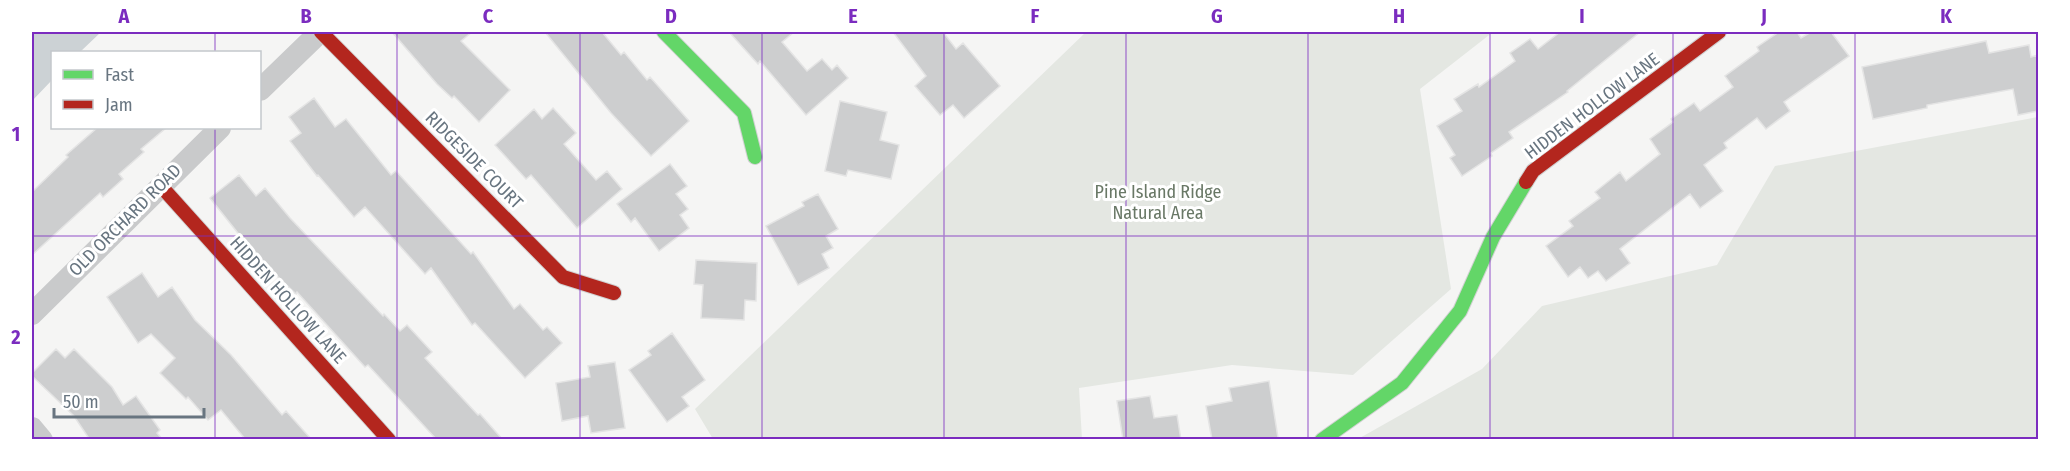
<svg xmlns="http://www.w3.org/2000/svg" width="2070" height="471" font-family="'Fira Sans Condensed',sans-serif">
	<style>
		.green { fill: #e4e7e2 }
		.water { fill: #ccd2d5 }
		.building { fill: #cdcecf; stroke: #e4e4e4; stroke-width: 1.5 }
		.lines { fill: none; stroke-linecap: round; stroke-linejoin: round }
		.fast-casing { stroke: #d1d1d2; stroke-width: 16 }
		.jam-casing { stroke: #d1d1d2; stroke-width: 16 }
		.street { stroke: #c9cacb; stroke-width: 22 }
		.fast { stroke: #63d668; stroke-width: 14 }
		.jam { stroke: #b3261e; stroke-width: 14 }
		.grid { fill: none; stroke: #7b2cbf; stroke-width: 1.5; stroke-opacity: 0.55 }
		.labels { text-anchor: middle; stroke-width: 6; stroke-linejoin: round; paint-order: stroke }
		.street-label { font-size: 18px; fill: #687580; stroke: #fff }
		.park-label { font-size: 18px; fill: #697866; stroke: #fff }
		.neatline { fill: none; stroke: #7b2cbf; stroke-width: 2 }
		.grid-label { font-size: 20px; text-anchor: middle; font-weight: bold; fill: #7b2cbf }
	</style>
	<rect width="100%" height="100%" fill="#f5f5f4"/>
	<path class="green" d="M1086,32H1493L1420,89L1451,289L1353,375L1232,365L1079,388L1082,439H713L695,409Z
		M2038,117V439H1358L1482,369L1542,306L1717,265L1775,166Z"/>
	<path class="water" d="M32,32H101L80,52H52V80L32,101Z"/>
	<path class="building" d="M392,32H472L461,41L510,90L479,122L454,96L452,98L437,84Z
		M545,32H602L621,55L624,52L647,80L650,77L689,121L651,156L611,113Z
		M729,32H794L782,42L807,71L822,59L832,70L837,65L848,78L806,115L760,61L758,64Z
		M893,32H943L956,49L963,43L1000,86L964,118L953,105L940,115L915,86L926,76Z
		M1560,32H1640L1567,91L1568,92L1509,132L1513,138L1491,153L1492,156L1462,176L1450,158L1455,155L1437,126L1462,111L1454,99L1478,84L1479,87L1515,61L1510,53L1530,39L1538,49Z
		M1779,32H1797L1801,38L1811,32H1831L1849,56L1784,102L1790,111L1766,129L1757,118L1724,143L1727,148L1704,165L1723,191L1700,208L1690,194L1620,249L1630,263L1606,281L1598,271L1588,278L1580,267L1568,277L1546,246L1573,226L1569,221L1600,198L1595,192L1620,172L1626,181L1660,154L1650,139L1673,122L1671,119L1694,103L1700,111L1733,87L1725,76L1759,51L1757,47Z
		M1986,41L1989,53L2029,45L2031,57L2038,55V111L2018,115L2013,89L1927,105V108L1873,119L1862,67Z
		M314,98L335,127L346,119L391,175L396,171L471,254L473,252L514,309L520,304L543,330L547,327L562,343L525,378L475,323L472,325L431,268L425,274L365,207L354,217L318,175L317,176L290,141L301,133L289,117Z
		M840,101L887,112L880,140L899,145L891,179L848,170L846,176L825,171Z
		M553,108L576,133L564,144L596,180L607,171L622,189L577,228L531,175L526,179L495,145L534,109L542,119Z
		M97,128H166L141,149L144,152L119,174L123,179L103,197L100,193L32,255V192L68,157L66,155Z
		M670,164L687,186L676,194L688,209L680,215L689,228L659,251L635,218L631,222L617,204Z
		M239,175L256,196L265,188L290,218L383,316L384,314L400,331L407,325L432,352L425,358L478,415L480,414L503,440H437L368,365L365,367L297,292L296,294L257,257L210,198Z
		M818,194L838,229L826,236L833,248L822,254L829,268L798,285L766,226L804,206L802,202Z
		M696,260L757,263L756,301L745,300L744,320L701,318L703,285L694,284Z
		M142,273L158,297L172,287L195,320L231,355L282,415L286,411L312,440H246L221,410L208,420L188,397L186,399L160,373L175,358L151,334L138,343L107,297Z
		M672,333L705,380L682,397L689,406L667,422L629,370L651,355L648,351Z
		M56,349L65,358L74,349L112,387L123,405L136,396L160,430L157,433L163,440H90L74,416L32,376V373Z
		M615,362L625,428L591,433L588,416L562,421L556,383L590,377L588,366Z
		M1269,381L1278,438L1268,440H1212L1206,406L1232,401L1229,388Z
		M1150,396L1154,418L1177,415L1181,440H1123L1117,401Z"/>
	<g class="lines">
		<defs>
			<path id="fast" d="M664,32L744,113L755,157
				M1322,440L1402,383L1460,311L1493,237L1526,182"/>
			<path id="jam" d="M321,32L563,277L614,293
				M1526,182L1533,171L1719,32
				M160,185L389,440"/>
		</defs>
		<use href="#fast" class="fast-casing"/>
		<use href="#jam" class="jam-casing"/>
		<path class="street" d="M260,90L320,32
			M32,314L220,128
			M32,428L42,440"/>
		<use href="#fast" class="fast"/>
		<use href="#jam" class="jam"/>
	</g>
	<path class="grid" d="M215,32V52M397,32V440M580,32V440M762,32V440M944,32V440M1126,32V440M1308,32V440M1490,32V440M1673,32V440M1855,32V440M215,128V440M32,236H2038"/>
	<g class="labels">
		<g class="street-label">
			<text transform="translate(1592 106) rotate(-37)" y="6">HIDDEN HOLLOW LANE</text>
			<text transform="translate(474 160) rotate(45)" y="6">RIDGESIDE COURT</text>
			<text transform="translate(125 220) rotate(-45)" y="6">OLD ORCHARD ROAD</text>
			<text transform="translate(288 300) rotate(48)" y="6">HIDDEN HOLLOW LANE</text>
		</g>
		<g class="park-label">
			<text x="1158" y="198">Pine Island Ridge<tspan x="1158" dy="21">Natural Area</tspan></text>
		</g>
	</g>
	<rect width="2070" height="471" fill="none" stroke="#ffffff" stroke-width="66"/>
	<rect x="51" y="51" width="210" height="78" fill="#ffffff" stroke="#c3c8cc" stroke-width="1.5"/>
	<rect x="63" y="70" width="30" height="9" fill="#63d668" stroke="#c3c8cc" stroke-width="1.5"/>
	<text x="105" y="81" font-size="18" fill="#687580">Fast</text>
	<rect x="63" y="100" width="30" height="9" fill="#b3261e" stroke="#c3c8cc" stroke-width="1.5"/>
	<text x="105" y="111" font-size="18" fill="#687580">Jam</text>
	<path d="M54 408v9h150v-9" fill="none" stroke="#687580" stroke-width="3"/>
	<text x="63" y="408" font-size="18" fill="#687580" stroke="#ffffff" stroke-width="4.5" paint-order="stroke">50 m</text>
	<rect x="33" y="33" width="2004" height="405" class="neatline"/>
	<g class="grid-label">
		<text x="124" y="23">A</text>
		<text x="306" y="23">B</text>
		<text x="488" y="23">C</text>
		<text x="671" y="23">D</text>
		<text x="853" y="23">E</text>
		<text x="1035" y="23">F</text>
		<text x="1217" y="23">G</text>
		<text x="1399" y="23">H</text>
		<text x="1582" y="23">I</text>
		<text x="1764" y="23">J</text>
		<text x="1946" y="23">K</text>
		<text x="16" y="141">1</text>
		<text x="16" y="344">2</text>
	</g>
</svg>
